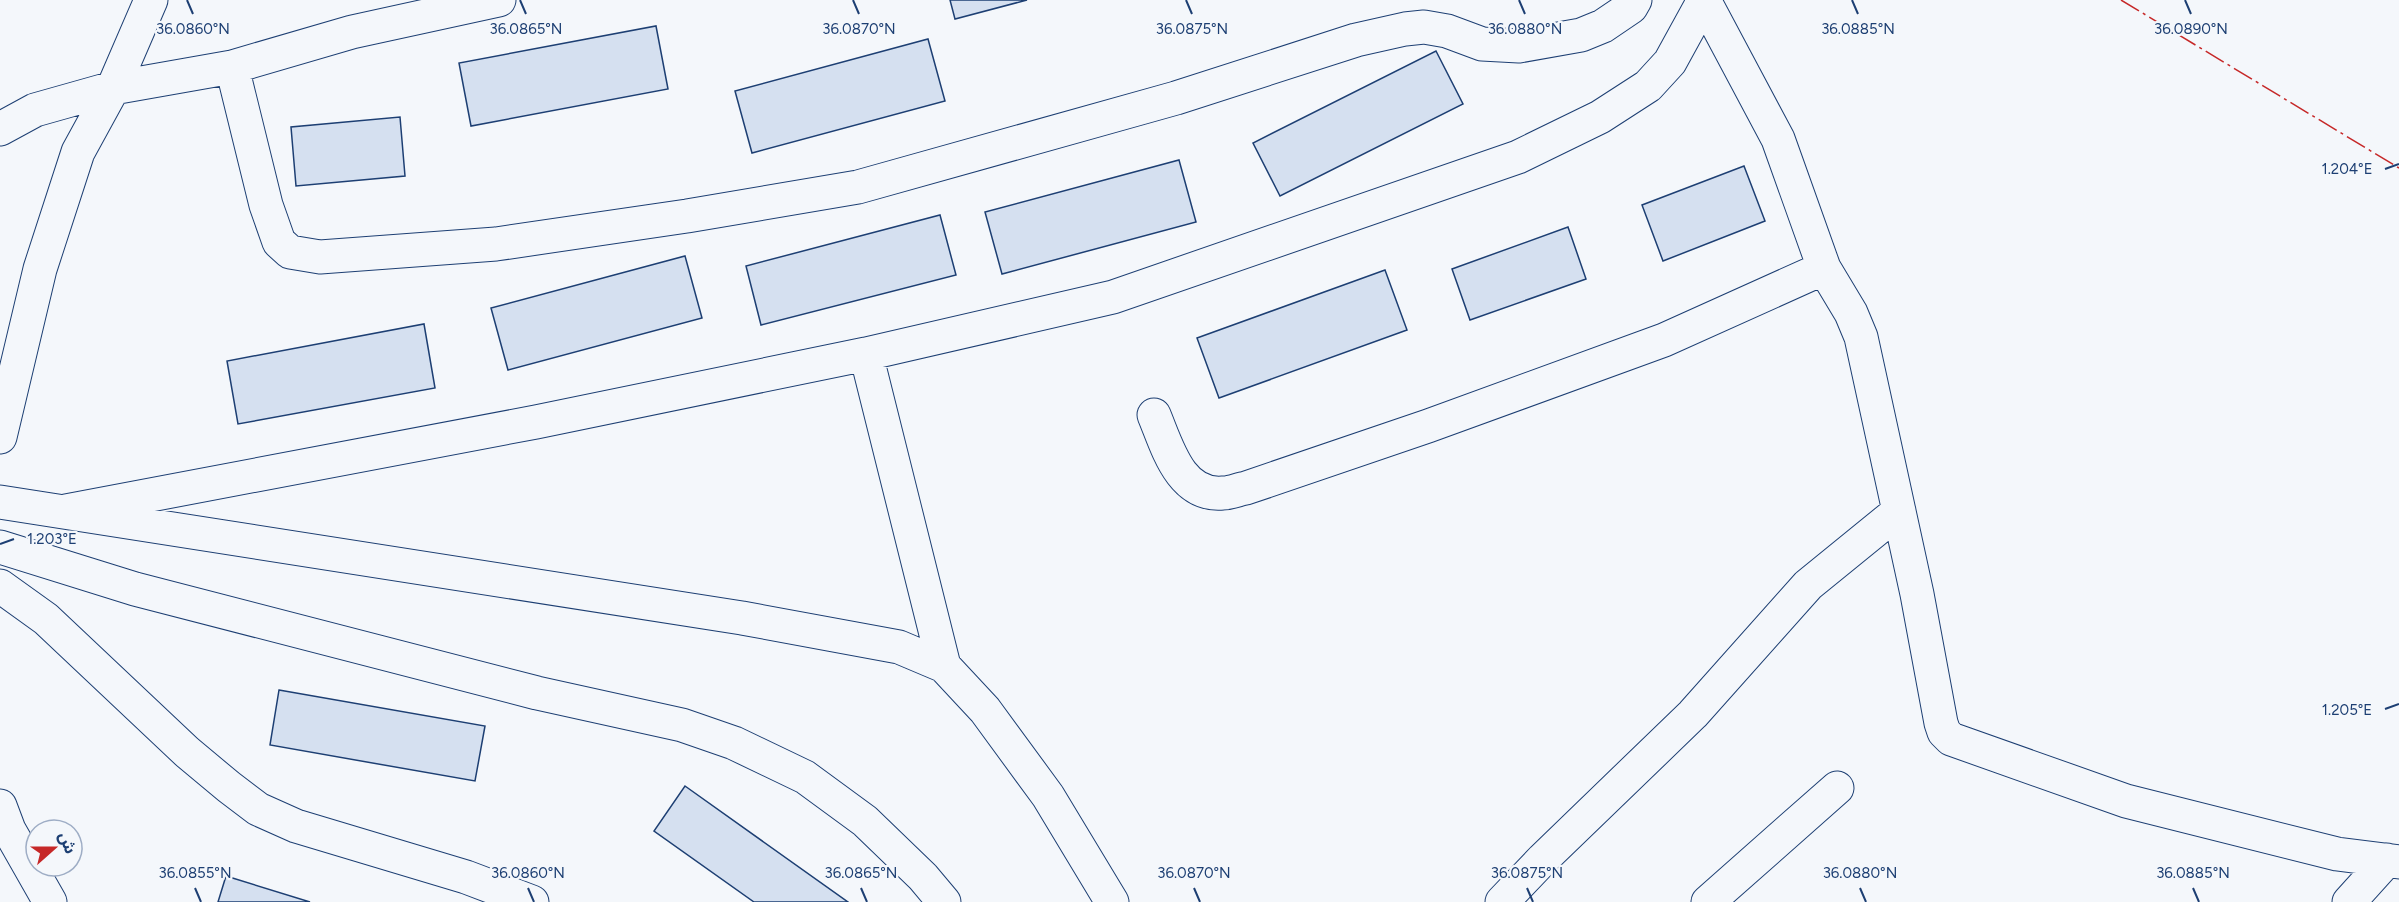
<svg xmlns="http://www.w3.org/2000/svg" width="2399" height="902" font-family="Figtree,'Noto Sans Arabic',sans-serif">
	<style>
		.building { fill: #d5e0f0; stroke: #1d3f73; stroke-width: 1.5 }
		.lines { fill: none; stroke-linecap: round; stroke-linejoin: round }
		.street-casing { stroke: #1d3f73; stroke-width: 35 }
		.street { stroke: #f4f7fb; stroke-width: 33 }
		.power { stroke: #c62828; stroke-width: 1.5; stroke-dasharray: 21 4.5 3 4.5; stroke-linecap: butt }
		.ticks { fill: none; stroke: #1d3f73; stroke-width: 2 }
		.ticks-label { font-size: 15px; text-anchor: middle; fill: #1d3f73; stroke: #f4f7fb; stroke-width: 4.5; stroke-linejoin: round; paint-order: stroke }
	</style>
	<rect width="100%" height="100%" fill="#f4f7fb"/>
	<path class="building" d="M950,0H1027L955,19Z
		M656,26L668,89L471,126L459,63Z
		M928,39L945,101L752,153L735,91Z
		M1436,51L1463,104L1280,196L1253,143Z
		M400,117L405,176L296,186L291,127Z
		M1179,160L1196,222L1002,274L985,212Z
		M1744,166L1765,221L1663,261L1642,205Z
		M940,215L956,275L761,325L746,266Z
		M1568,227L1586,279L1470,320L1452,269Z
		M685,256L702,318L508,370L491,308Z
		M1385,270L1407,330L1219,398L1197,338Z
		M424,324L435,388L238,424L227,361Z
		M279,690L485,726L475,781L270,745Z
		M685,786L848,902H754L654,831Z
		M226,876L310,902H218Z"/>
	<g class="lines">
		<defs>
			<path id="street" d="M232,67L266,205L279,242L290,252L320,257L496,244L687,216L858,187L1176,98L1356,40L1405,29L1424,27L1447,31L1482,44L1519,46L1581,35L1603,26L1631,7L1635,0
				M0,129L35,110L113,88L232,67L352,32L499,0
				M1824,268L1851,313L1861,337L1917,594L1941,723L1944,732L1951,739L2126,801L2337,854L2399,862
				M866,354L944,666
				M1154,415C1167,446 1180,497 1223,493C1231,493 1239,489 1246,488L1428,426L1664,340L1824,268L1778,139L1704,0
				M0,437L40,269L78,152L113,88L151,0
				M0,502L742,618L899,647L944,666L985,710L1048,796L1112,902
				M66,511L536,422L866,354L1113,297L1518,157L1600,117L1648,86L1670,62L1704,0
				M0,547L135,589L537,693L682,725L734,743L805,777L865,821L923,877L944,902
				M0,586L46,619L187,752L229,787L258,809L296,826L466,877L532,902
				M0,806L9,830L50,902
				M1502,902L1543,859L1693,714L1808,585L1899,511
				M1708,902L1837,788
				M2349,902L2387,860"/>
		</defs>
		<use href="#street" class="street-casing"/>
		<use href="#street" class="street"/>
		<path class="power" d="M2121,0L2399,168"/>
	</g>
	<path class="ticks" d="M187,0L193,14M520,0L526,14M853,0L859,14M1186,0L1192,14M1519,0L1525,14M1852,0L1858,14M2185,0L2191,14M2385,169L2399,164M0,544L14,539M2385,709L2399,704M195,888L201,902M528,888L534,902M861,888L867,902M1194,888L1200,902M1527,888L1533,902M1860,888L1866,902M2193,888L2199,902"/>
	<g class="ticks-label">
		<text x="1858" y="34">36.0885°N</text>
		<text x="193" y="34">36.0860°N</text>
		<text x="526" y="34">36.0865°N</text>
		<text x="859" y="34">36.0870°N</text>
		<text x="1192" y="34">36.0875°N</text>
		<text x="1525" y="34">36.0880°N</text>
		<text x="2191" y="34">36.0890°N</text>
		<text x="2347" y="174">1.204°E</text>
		<text x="52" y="544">1.203°E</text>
		<text x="2347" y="715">1.205°E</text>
		<text x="195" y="878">36.0855°N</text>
		<text x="528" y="878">36.0860°N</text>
		<text x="861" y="878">36.0865°N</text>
		<text x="1194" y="878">36.0870°N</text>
		<text x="1527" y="878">36.0875°N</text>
		<text x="1860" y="878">36.0880°N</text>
		<text x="2193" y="878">36.0885°N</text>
	</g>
	<g transform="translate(54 848) rotate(69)"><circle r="28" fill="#f4f7fb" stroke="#9eadc5" stroke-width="1.5"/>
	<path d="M0-4.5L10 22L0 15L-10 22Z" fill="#c62828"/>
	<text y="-9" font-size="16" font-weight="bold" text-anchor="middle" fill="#1d3f73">ش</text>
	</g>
</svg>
